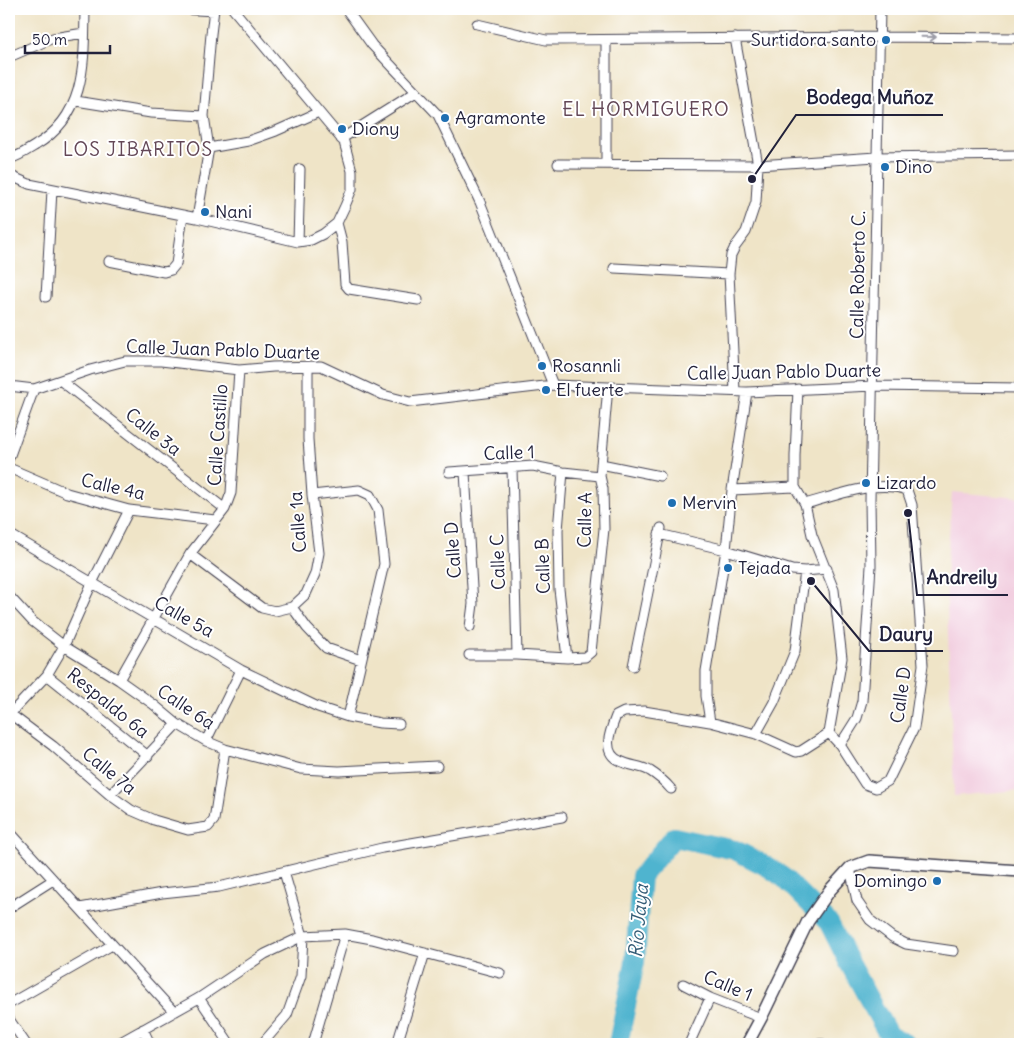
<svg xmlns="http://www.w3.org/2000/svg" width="1029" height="1053" font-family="Delius,sans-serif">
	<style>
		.built { fill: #f2cfe0 }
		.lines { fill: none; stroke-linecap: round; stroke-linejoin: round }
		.river { stroke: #50b4cf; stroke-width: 20 }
		.minor-casing { stroke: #413f50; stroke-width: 11 }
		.tertiary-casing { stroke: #413f50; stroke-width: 14 }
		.minor { stroke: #fff; stroke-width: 9 }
		.tertiary { stroke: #fff; stroke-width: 11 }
		.oneway { stroke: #9c9ca7 }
		.poi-dot { fill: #1f6fb2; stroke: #fff; stroke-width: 2 }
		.labels { text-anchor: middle; stroke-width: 4; stroke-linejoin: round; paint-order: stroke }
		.poi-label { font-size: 18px; fill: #22223b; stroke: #fff; text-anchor: start }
		.street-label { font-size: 18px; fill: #22223b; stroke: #fff }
		.neighbourhood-label { font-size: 19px; letter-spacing: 1px; fill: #644857; stroke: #fff }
		.water-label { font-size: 19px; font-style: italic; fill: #345c76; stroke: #fff }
		.leader { fill: none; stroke: #22223b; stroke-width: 2 }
		.callout-dot { fill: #22223b; stroke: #fff; stroke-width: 2 }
		.callout-label { font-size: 19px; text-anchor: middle; font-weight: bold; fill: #22223b; stroke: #fff; stroke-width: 4; stroke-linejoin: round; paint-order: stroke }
	</style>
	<rect width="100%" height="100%" fill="#fff"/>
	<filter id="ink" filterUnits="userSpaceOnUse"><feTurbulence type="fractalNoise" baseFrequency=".02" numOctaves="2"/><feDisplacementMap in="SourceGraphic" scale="10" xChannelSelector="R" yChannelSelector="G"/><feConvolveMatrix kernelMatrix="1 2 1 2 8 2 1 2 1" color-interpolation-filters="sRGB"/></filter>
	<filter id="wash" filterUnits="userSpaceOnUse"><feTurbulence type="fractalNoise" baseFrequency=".0096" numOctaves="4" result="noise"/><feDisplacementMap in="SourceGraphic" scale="20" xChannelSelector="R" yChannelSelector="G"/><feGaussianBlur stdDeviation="1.12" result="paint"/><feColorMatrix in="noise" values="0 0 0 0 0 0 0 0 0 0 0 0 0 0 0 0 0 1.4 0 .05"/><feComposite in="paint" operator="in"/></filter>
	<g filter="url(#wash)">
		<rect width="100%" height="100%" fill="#efe4c7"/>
		<path class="built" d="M952,492L1020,498V790L954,796L946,579Z"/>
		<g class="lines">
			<path class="river" d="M618,1044L635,962L641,876L674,837L735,850L768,867L784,878L829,923L849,963L889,1036L906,1044"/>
		</g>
	</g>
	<g filter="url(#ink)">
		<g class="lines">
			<defs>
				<path id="minor" d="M180,9L214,11
					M346,9L372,45L438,115L480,202L553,385
					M477,24L546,40L880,37L1020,38
					M606,40V164
					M9,57L53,38L84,33
					M76,101L151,113L204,116
					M341,139L416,92
					M209,148L248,141L276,131L319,112
					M9,159C18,157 28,150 36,145C87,115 84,61 85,9
					M558,164L758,165L876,157L1020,155
					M9,175L29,184L197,218L298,242L311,240L323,234L337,223L345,206L352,189V171L344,142L233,9
					M197,218L209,148L204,116L211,34L214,9
					M337,223L342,242L345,284L349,289L418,300
					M298,242L300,169
					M109,261L164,272L171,270L176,264L183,215
					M614,268L729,274
					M46,297L52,190
					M61,381L225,509
					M9,386L34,389
					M798,389L795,456V487L805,504L812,535L834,590L842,658L829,733
					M735,391L729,274L731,255L735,247L746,232L756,202L758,165L735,38
					M9,458L34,389L90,370L125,361H161L239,370L273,367L321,366L383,395L410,402L553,385L747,392L873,386L1020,388
					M601,464L660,476
					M9,468L67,493L129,510L215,520
					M512,468L517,655
					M449,472L533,466L563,472L600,476
					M465,472L473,604L470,627
					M563,472L558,530L559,589L567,658
					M732,490L795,487
					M312,495L359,490L370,495L378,510L384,564L348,717L380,723L399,724
					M805,504C836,496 876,479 907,490L912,505L923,665L914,728L888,781L876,788L865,784L840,745L829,733
					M9,534L241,670L318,707L348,717
					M659,534L726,550L792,570L805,571L827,569
					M190,554L262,608L275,611L292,607L306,594L315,574L319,553L312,495L308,439V367
					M9,596L32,621L64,646L119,680L153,704L177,724L206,741L225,749L301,769L339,771L437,766
					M292,607L307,628L326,648L361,660
					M469,655H517L567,658L585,657L591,652L604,529L603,489L600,476L608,387
					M633,666L661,528
					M47,675L148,756
					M119,680L190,554L225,509L231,493L239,370
					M9,713L53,746L110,795L131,810L154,820L188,830L208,827L214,820L225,749
					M10,714L47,675L64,646L92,583L129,510
					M710,722L706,696V671L726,550L732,490L747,392
					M756,734L774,702L795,651L805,571
					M206,741L241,670
					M840,745L857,718L862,701L871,566L870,500L880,9
					M671,789C665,782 658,776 650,771C641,766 630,766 620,761C601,753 610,731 616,716L624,712L644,711L710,722L756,734L796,752L801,751L829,733
					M110,795L177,724
					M9,831L174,1012
					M850,868L857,901L870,920L892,937L906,944L954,951
					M9,908L53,880
					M80,908L162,893L219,887L382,848L562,817
					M683,984L710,998L761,1018
					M199,998L230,1044
					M9,1004L112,945
					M9,1019L26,1044
					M143,1029L150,1044
					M117,1044L199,998L265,954L303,936L345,934L372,939L500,973
					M262,1044L287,1015L301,976L303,936L284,872
					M313,1044L345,934
					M397,1044L425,953
					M689,1044L710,998
					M819,1044H823"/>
				<path id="tertiary" d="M747,1044L761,1018L808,921L830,890L850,868L869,861L1020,871"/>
			</defs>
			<use href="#minor" class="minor-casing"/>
			<use href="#tertiary" class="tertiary-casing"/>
			<use href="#minor" class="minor"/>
			<use href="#tertiary" class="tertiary"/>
		</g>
		<defs><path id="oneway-shaft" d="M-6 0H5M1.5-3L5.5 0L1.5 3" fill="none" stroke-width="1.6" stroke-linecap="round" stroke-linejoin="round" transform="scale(1.25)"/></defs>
		<use class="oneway" href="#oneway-shaft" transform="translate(929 37) rotate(1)"/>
	</g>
	<g class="poi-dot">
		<circle cx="886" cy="40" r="5"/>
		<circle cx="445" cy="118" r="5"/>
		<circle cx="342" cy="129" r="5"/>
		<circle cx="885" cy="167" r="5"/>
		<circle cx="205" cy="212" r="5"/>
		<circle cx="542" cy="366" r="5"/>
		<circle cx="546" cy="390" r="5"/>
		<circle cx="866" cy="483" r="5"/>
		<circle cx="672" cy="503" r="5"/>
		<circle cx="728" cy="568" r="5"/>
		<circle cx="937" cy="881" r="5"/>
	</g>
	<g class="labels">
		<g class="poi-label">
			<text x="876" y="46" text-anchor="end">Surtidora santo</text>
			<text x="455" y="124">Agramonte</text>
			<text x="352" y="135">Diony</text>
			<text x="895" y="173">Dino</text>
			<text x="215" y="218">Nani</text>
			<text x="552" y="372">Rosannli</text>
			<text x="556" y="396">El fuerte</text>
			<text x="876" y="489">Lizardo</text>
			<text x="682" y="509">Mervin</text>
			<text x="738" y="574">Tejada</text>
			<text x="927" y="887" text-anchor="end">Domingo</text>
		</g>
		<g class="street-label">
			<text transform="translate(858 275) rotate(-89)" y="6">Calle Roberto C.</text>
			<text transform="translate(223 350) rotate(2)" y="6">Calle Juan Pablo Duarte</text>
			<text transform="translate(784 372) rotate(-1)" y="6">Calle Juan Pablo Duarte</text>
			<text transform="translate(153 432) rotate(38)" y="6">Calle 3a</text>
			<text transform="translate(218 435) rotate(-86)" y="6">Calle Castillo</text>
			<text transform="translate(509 453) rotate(-2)" y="6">Calle 1</text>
			<text transform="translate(113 487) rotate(13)" y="6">Calle 4a</text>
			<text transform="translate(585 520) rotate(-89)" y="6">Calle A</text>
			<text transform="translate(298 522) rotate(-94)" y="6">Calle 1a</text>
			<text transform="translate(453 550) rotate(-94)" y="6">Calle D</text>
			<text transform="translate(498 562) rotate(-92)" y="6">Calle C</text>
			<text transform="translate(543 566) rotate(-92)" y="6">Calle B</text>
			<text transform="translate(184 617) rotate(29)" y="6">Calle 5a</text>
			<text transform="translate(901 695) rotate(-82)" y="6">Calle D</text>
			<text transform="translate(108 703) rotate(39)" y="6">Respaldo 6a</text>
			<text transform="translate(186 707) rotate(34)" y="6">Calle 6a</text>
			<text transform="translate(109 771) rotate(39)" y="6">Calle 7a</text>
			<text transform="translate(728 986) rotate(23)" y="6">Calle 1</text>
		</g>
		<g class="neighbourhood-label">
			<text x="646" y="116">EL HORMIGUERO</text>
			<text x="138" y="156">LOS JIBARITOS</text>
		</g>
		<g class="water-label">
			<text transform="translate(638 921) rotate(-85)" y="7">Río Jaya</text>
		</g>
	</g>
	<path class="leader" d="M752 179L796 115H943M908 513L917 595H1008M811 581L869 651H943"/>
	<g class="callout-dot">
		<circle cx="752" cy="179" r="5"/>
		<circle cx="908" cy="513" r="5"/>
		<circle cx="811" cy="581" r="5"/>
	</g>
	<g class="callout-label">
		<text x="870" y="104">Bodega Muñoz</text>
		<text x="962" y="584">Andreily</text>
		<text x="906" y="641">Daury</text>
	</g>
	<rect width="1029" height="1053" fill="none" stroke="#fff" stroke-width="30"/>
	<path d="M25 45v8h85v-8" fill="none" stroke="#22223b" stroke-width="2.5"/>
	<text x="32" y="45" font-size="15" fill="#22223b" stroke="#ffffff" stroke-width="4" paint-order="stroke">50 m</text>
</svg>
